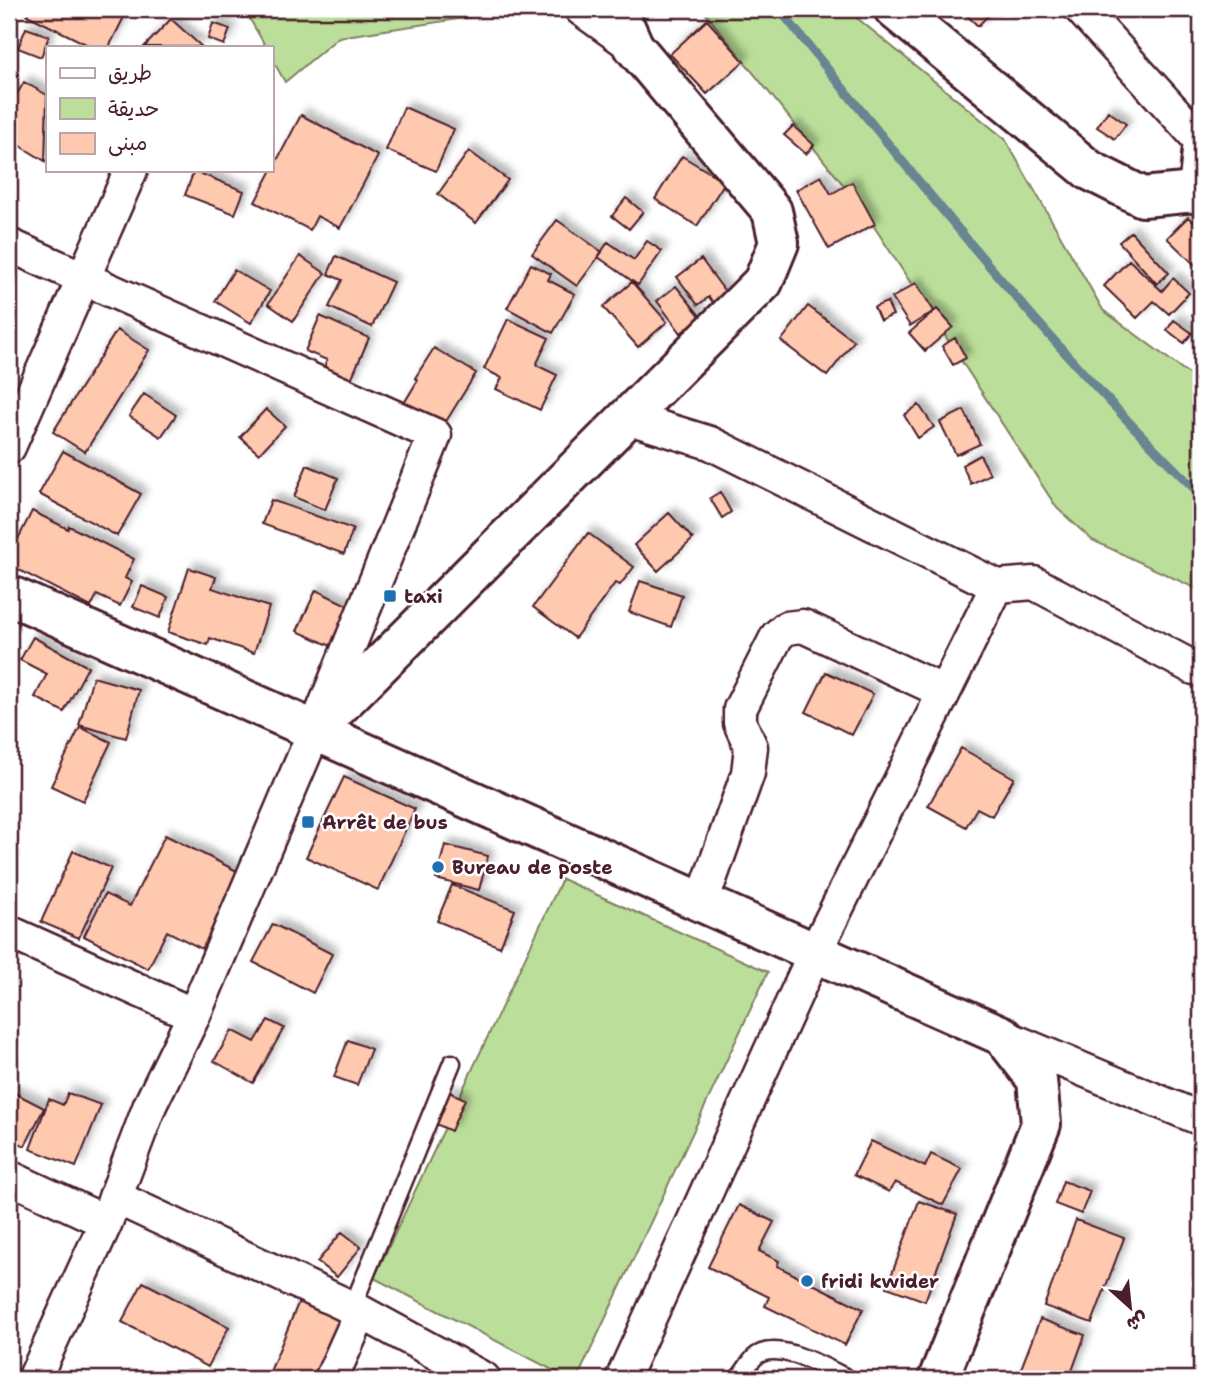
<svg xmlns="http://www.w3.org/2000/svg" width="1210" height="1388" font-family="'Shantell Sans','Playpen Sans Arabic',sans-serif">
	<style>
		.green { fill: #bbdf9a; stroke: #827f62; stroke-width: 2 }
		.lines { fill: none; stroke-linecap: round; stroke-linejoin: round }
		.stream { stroke: #678592; stroke-width: 9 }
		.building { fill: #ffc9b0; stroke: #4a1f2b; stroke-width: 2; filter: url(#shadow) }
		.service-casing { stroke: #4a1f2b; stroke-width: 21 }
		.minor-casing { stroke: #4a1f2b; stroke-width: 37 }
		.tertiary-casing { stroke: #4a1f2b; stroke-width: 44 }
		.secondary-casing { stroke: #4a1f2b; stroke-width: 44 }
		.service { stroke: #fff; stroke-width: 16 }
		.minor { stroke: #fff; stroke-width: 32 }
		.tertiary { stroke: #fff; stroke-width: 38 }
		.secondary { stroke: #fff; stroke-width: 38 }
		.poi-dot { fill: #1f6fb2; stroke: #fff; stroke-width: 2.5 }
		.labels { text-anchor: middle; stroke-width: 5; stroke-linejoin: round; paint-order: stroke }
		.poi-label { font-size: 19px; font-weight: bold; fill: #4a1f2b; stroke: #fff; text-anchor: start }
	</style>
	<defs>
		<filter id="shadow"><feDropShadow dx="6" dy="-6" stdDeviation="3.5" flood-color="#0004"/></filter>
	</defs>
	<rect width="100%" height="100%" fill="#fff"/>
	<filter id="ink" filterUnits="userSpaceOnUse"><feTurbulence type="fractalNoise" baseFrequency=".0143" numOctaves="2"/><feDisplacementMap in="SourceGraphic" scale="14" xChannelSelector="R" yChannelSelector="G"/><feConvolveMatrix kernelMatrix="1 2 1 2 8 2 1 2 1" color-interpolation-filters="sRGB"/></filter>
	<g filter="url(#ink)">
		<path class="green" d="M244,9H500L505,12L339,37L285,82L271,57V47H266Z
			M702,9H846L1005,139L1103,310L1201,383V591L1092,540L1057,508L862,208Z
			M562,879L768,972L577,1379H570L374,1278Z"/>
		<g class="lines">
			<path class="stream" d="M779,9C914,176 1047,345 1201,495"/>
		</g>
		<path class="building" d="M30,9H128L109,47H92L27,15Z
			M960,9H994L978,26Z
			M171,19L202,47H144Z
			M707,20L744,61L707,94L670,54Z
			M213,23L230,29L224,45L208,39Z
			M26,28L49,36L41,57L18,48Z
			M24,82L47,95L45,161L9,139V108Z
			M404,107L454,129L436,171L386,150Z
			M1108,111L1126,124L1115,139L1097,127Z
			M301,115L378,156L340,228L317,216L310,230L255,202Z
			M793,126L814,145L806,154L784,135Z
			M469,151L508,180L476,223L438,194Z
			M682,156L725,182L697,226L655,199Z
			M194,171L244,191L235,214L185,195Z
			M821,176L831,194L852,182L875,224L829,249L796,190Z
			M626,198L643,212L629,229L612,216Z
			M1188,217L1201,229V271L1167,238Z
			M557,220L602,252L577,286L532,254Z
			M1131,232L1169,273L1157,284L1119,242Z
			M647,241L662,251L638,285L598,257L608,242L634,260Z
			M300,256L325,273L293,321L268,304Z
			M336,256L393,282L372,327L329,307L342,280L328,274Z
			M701,259L732,301L719,311L709,297L698,305L677,277Z
			M1129,260L1162,291L1173,278L1189,293L1169,314L1154,301L1137,318L1104,286Z
			M531,264L551,274L548,280L575,294L553,333L507,308Z
			M234,270L270,291L251,323L215,301Z
			M632,282L667,322L638,347L603,307Z
			M916,283L934,311L910,326L892,298Z
			M676,286L701,317L681,333L657,301Z
			M887,302L893,315L880,321L874,307Z
			M1201,303V323L1192,315Z
			M808,306L854,341L827,376L781,341Z
			M937,309L953,327L925,351L909,333Z
			M320,316L369,338L349,384L322,372L327,360L305,351Z
			M508,319L549,338L536,365L557,375L540,410L496,389L502,378L484,369Z
			M1174,320L1192,333L1184,343L1167,330Z
			M117,330L149,350L85,452L53,432Z
			M955,338L966,358L953,365L942,346Z
			M434,348L476,373L442,428L403,405L418,380L415,378Z
			M144,394L176,415L161,437L129,416Z
			M919,405L934,427L918,438L904,415Z
			M266,409L285,426L259,454L240,437Z
			M964,410L980,444L956,455L940,422Z
			M63,451L141,494L117,536L39,494Z
			M980,455L990,474L971,484L962,465Z
			M307,465L338,478L325,510L294,497Z
			M720,492L731,512L722,518L710,498Z
			M271,500L353,529L344,554L262,524Z
			M32,511L68,529L69,526L134,559L125,578L132,582L120,606L97,595L91,607L9,565V557Z
			M669,513L693,539L658,571L634,545Z
			M588,533L634,567L620,585L615,583L575,638L533,607Z
			M189,568L216,577L212,588L269,607L254,653L210,638L208,645L168,632Z
			M640,581L682,595L671,627L629,612Z
			M142,586L168,597L160,618L133,607Z
			M316,590L349,606L331,646L297,631Z
			M33,637L88,667L64,712L35,697L47,674L20,660Z
			M826,672L873,694L852,735L806,712Z
			M93,677L139,690L126,738L79,725Z
			M80,727L111,742L83,801L51,786Z
			M961,748L1014,778L992,816L977,808L966,827L928,806Z
			M344,777L415,809L378,890L306,857Z
			M165,835L241,873L202,949L167,931L148,969L84,936L105,894L130,906Z
			M445,845L488,856L479,890L436,879Z
			M73,851L111,868L79,938L41,922Z
			M452,885L515,910L500,947L437,921Z
			M273,924L332,954L313,993L253,962Z
			M268,1020L284,1028L253,1083L214,1061L232,1030L255,1042Z
			M348,1040L371,1049L357,1085L334,1077Z
			M9,1090L44,1108L25,1146L9,1138Z
			M449,1092L465,1099L451,1131L436,1124Z
			M68,1093L101,1105L76,1167L30,1149L49,1099L63,1105Z
			M871,1141L925,1167L931,1154L962,1169L943,1205L895,1182L889,1192L854,1175Z
			M1063,1181L1090,1191L1081,1214L1055,1204Z
			M919,1201L957,1214L925,1301L887,1287Z
			M739,1205L774,1222L759,1251L779,1261L777,1266L863,1309L845,1345L765,1306L769,1297L708,1267Z
			M1076,1220L1124,1238L1092,1323L1044,1306Z
			M342,1232L361,1247L337,1277L317,1262Z
			M143,1282L229,1327L208,1367L122,1322Z
			M299,1301L345,1320L321,1379H267Z
			M1040,1319L1085,1335L1069,1379H1017Z"/>
		<g class="lines">
			<defs>
				<path id="service" d="M352,1308L452,1063
					M738,1379C744,1372 749,1363 755,1357C776,1338 828,1369 849,1379"/>
				<path id="minor" d="M581,9L634,47
					M1081,9L1200,140L1195,192L1201,199
					M9,245L435,435L315,730L194,1015L9,932
					M9,447L131,170
					M997,586L1034,583L1194,668
					M702,902L748,773L751,747L740,723V709L777,636L786,628L803,626L944,692
					M1003,1036L1201,1119
					M9,1177L106,1222
					M115,1197L361,1312L484,1379
					M34,1379L106,1222L150,1105L194,1015
					M331,1379L361,1312
					M622,1379L815,952L997,586L710,443L629,418"/>
				<path id="tertiary" d="M894,9L1089,170L1143,197L1195,192L1201,189
					M315,730L763,282L779,243L772,211L634,47L617,9"/>
				<path id="secondary" d="M9,595L1003,1036L1037,1080L1041,1124L938,1379"/>
			</defs>
			<use href="#service" class="service-casing"/>
			<use href="#minor" class="minor-casing"/>
			<use href="#tertiary" class="tertiary-casing"/>
			<use href="#secondary" class="secondary-casing"/>
			<use href="#service" class="service"/>
			<use href="#minor" class="minor"/>
			<use href="#tertiary" class="tertiary"/>
			<use href="#secondary" class="secondary"/>
		</g>
	</g>
	<g class="poi-dot">
		<rect x="383" y="589" width="14" height="14" rx="3.5"/>
		<rect x="301" y="815" width="14" height="14" rx="3.5"/>
		<circle cx="438" cy="867" r="7"/>
		<circle cx="807" cy="1281" r="7"/>
	</g>
	<g class="labels">
		<g class="poi-label">
			<text x="404" y="603">taxi</text>
			<text x="322" y="829">Arrêt de bus</text>
			<text x="452" y="874">Bureau de poste</text>
			<text x="821" y="1288">fridi kwider</text>
		</g>
	</g>
	<rect width="1210" height="1388" fill="none" stroke="#fff" stroke-width="35"/>
	<rect x="18" y="18" width="1175" height="1353" fill="none" stroke="#4a1f2b" stroke-width="2.5" filter="url(#ink)"/>
	<rect x="46" y="46" width="228" height="126" fill="#ffffff" stroke="#b7a5aa" stroke-width="2"/>
	<rect x="60" y="68" width="35" height="10" fill="#ffffff" stroke="#b7a5aa" stroke-width="2"/>
	<text x="108" y="80" font-size="21" fill="#4a1f2b">طريق</text>
	<rect x="60" y="98" width="35" height="21" fill="#bbdf9a" stroke="#b7a5aa" stroke-width="2"/>
	<text x="108" y="116" font-size="21" fill="#4a1f2b">حديقة</text>
	<rect x="60" y="133" width="35" height="21" fill="#ffc9b0" stroke="#b7a5aa" stroke-width="2"/>
	<text x="108" y="150" font-size="21" fill="#4a1f2b">مبنى</text>
	<g transform="translate(1130 1307) rotate(153)" stroke="#ffffff" stroke-width="5" paint-order="stroke">
	<path d="M0-5L12 26L0 18L-12 26Z" fill="#4a1f2b"/>
	<text y="-10" font-size="19" font-weight="bold" text-anchor="middle" fill="#4a1f2b">ش</text>
	</g>
</svg>
